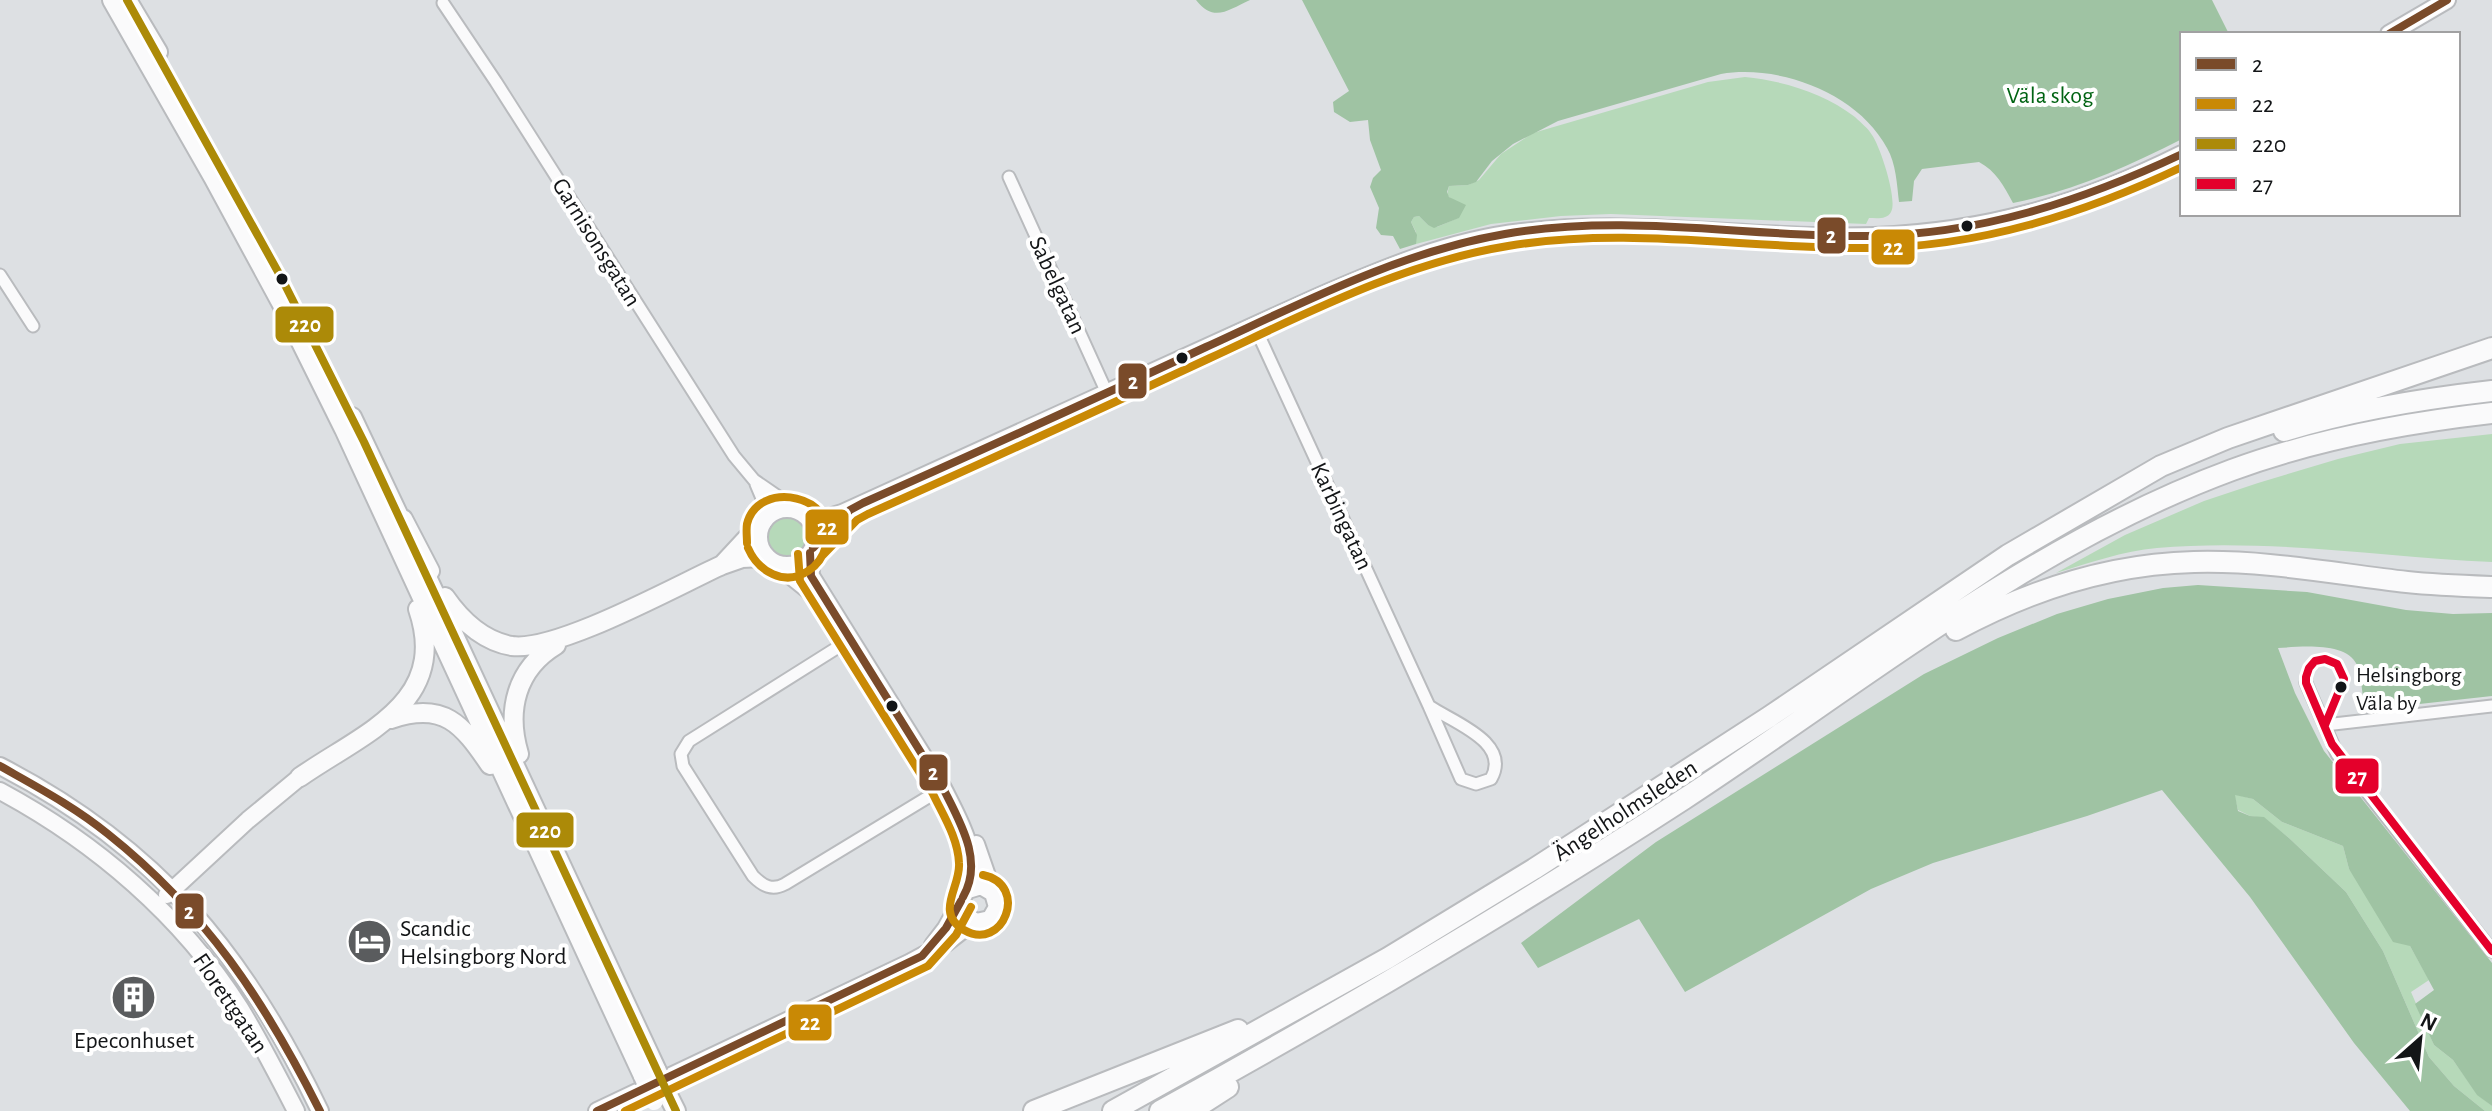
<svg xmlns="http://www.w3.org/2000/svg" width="2492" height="1111" font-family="'Alegreya Sans',sans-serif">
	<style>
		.green { fill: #b6d9b9 }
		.forest { fill: #9fc3a3 }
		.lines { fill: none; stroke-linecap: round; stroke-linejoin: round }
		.street-casing { stroke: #b9bbbe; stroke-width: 15 }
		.secondary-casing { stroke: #b9bbbe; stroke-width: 20 }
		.primary-casing { stroke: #b9bbbe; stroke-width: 22 }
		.highway-casing { stroke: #b9bbbe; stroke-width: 24 }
		.street { stroke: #fafafb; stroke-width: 11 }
		.secondary { stroke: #fafafb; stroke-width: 16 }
		.primary { stroke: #fafafb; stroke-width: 18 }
		.highway { stroke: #fafafb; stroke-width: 20 }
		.primary-bridge-casing { stroke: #b9bbbe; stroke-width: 22; stroke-linecap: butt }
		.primary-bridge { stroke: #fafafb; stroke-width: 18 }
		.bus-1-casing { stroke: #fff; stroke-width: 14 }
		.bus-2-casing { stroke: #fff; stroke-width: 14 }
		.bus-3-casing { stroke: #fff; stroke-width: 14 }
		.bus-4-casing { stroke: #fff; stroke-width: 14 }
		.bus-1 { stroke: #7a4b2a; stroke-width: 8 }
		.bus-2 { stroke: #c98905; stroke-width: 8 }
		.bus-3 { stroke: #ac8a08; stroke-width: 8 }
		.bus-4 { stroke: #e4002b; stroke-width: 8 }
		.bus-dot { fill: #131517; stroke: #fff; stroke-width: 3 }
		.labels { text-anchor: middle; stroke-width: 8; stroke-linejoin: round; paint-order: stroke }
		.bus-label { font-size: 22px; fill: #131517; stroke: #fff; text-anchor: start }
		.park-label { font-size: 24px; fill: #006312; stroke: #fff }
		.street-label { font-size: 24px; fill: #131517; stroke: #fff }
		.poi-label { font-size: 24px; fill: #131517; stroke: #fff; text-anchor: start }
		.line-badge { stroke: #fff; stroke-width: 3 }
		.badge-label { font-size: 22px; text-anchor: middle; font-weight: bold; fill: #fff }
	</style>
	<rect width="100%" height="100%" fill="#dde0e3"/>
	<path class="green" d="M1745,77C1784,81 1824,93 1855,117C1861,123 1868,128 1872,135C1880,146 1898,200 1891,212C1887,220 1876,218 1869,218L1866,224L1611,214L1561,216L1491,224L1416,244V232L1411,222L1414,217L1419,216L1428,225L1437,227L1458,218L1455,202L1447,195L1449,186L1468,185L1479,180L1501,154L1533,133L1708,82Z
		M2492,434V562C2382,557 2266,538 2157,548C2123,551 2089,563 2056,573L2125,535L2204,501L2258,483L2338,459L2400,444Z
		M766 537a21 21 0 1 1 42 0a21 21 0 1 1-42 0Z
		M2234,794L2253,799L2282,822L2343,846L2349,869L2410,946L2429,980L2411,992L2434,1045L2453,1060L2477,1094L2492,1106V1111H2485L2454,1086L2429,1057L2383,951L2346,892L2289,838L2264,818L2250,816L2238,810Z"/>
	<path class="forest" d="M1196,0H1250C1228,10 1214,23 1196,0Z
		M1302,0H2212L2229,34H2182V139C2127,167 2073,191 2013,203C2004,186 1996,171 1979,162L1922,169L1914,181L1912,201L1899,202C1897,185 1896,163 1887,148C1858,93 1779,64 1721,74L1558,121L1513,144L1492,161L1476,182L1468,185L1449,186L1447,192L1449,197L1466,205L1459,218L1434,228L1428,225L1419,216L1414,217L1411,222L1417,235L1416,244L1400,249L1393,236L1381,235L1376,228L1379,208L1370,187L1373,178L1381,170L1370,140L1368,120L1350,122L1334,112L1333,102L1349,91Z
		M2198,585L2307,592L2406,610L2453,614L2492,613V696L2365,710C2362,696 2362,678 2357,665C2346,641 2299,647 2278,648L2295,693L2324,751L2492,963V1106L2477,1095L2453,1060L2434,1045L2415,1004L2434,990L2410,946L2393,942L2349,869L2343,846L2282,822L2253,799L2235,795L2238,811L2250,816L2264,817L2289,838L2346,892L2383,951L2429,1057L2454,1086L2485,1111H2410L2354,1043L2250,897L2162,790L2087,816L1933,863L1871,889L1685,992L1639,919L1538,968L1521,943L1656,842L1924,674L1998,638L2057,614L2108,599L2163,588Z"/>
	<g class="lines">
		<defs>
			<path id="street" d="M443,3L496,82L734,456L754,480L799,511
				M1009,177L1107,393
				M0,275L33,326
				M1254,325L1429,706C1452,722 1512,742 1491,779L1476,784L1461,779L1429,706
				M756,484L764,503L765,518
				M851,639L689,741L681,754L683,766L753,876C763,886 772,891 785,884L943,788
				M2306,683L2337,754L2492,951
				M2325,725L2492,706"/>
			<path id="secondary" d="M2389,34L2447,0
				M759 537a28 28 0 1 1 56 0a28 28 0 1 1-56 0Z
				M802,513L829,517L842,513L1315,298C1382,269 1449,240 1522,232C1640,218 1757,240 1874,236C1986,232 2082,204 2182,154
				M810,553L811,576L943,788C956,814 976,848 971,878C970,888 964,893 961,901L964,915L976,922L990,919L997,907L993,893L981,886L968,890
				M776,564L817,597
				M0,766C157,847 245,954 320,1111
				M0,791C95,842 182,916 240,1008C260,1041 278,1076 296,1111
				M976,844L993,893
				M167,895L248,820L300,777
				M933,945L946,928L961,901
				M597,1111L909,963L946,943L969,925L976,922"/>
			<path id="primary" d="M112,0L213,177L285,310L344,429L643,1076
				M127,0L158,52
				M352,417L406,531
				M403,519L430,571
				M420,562L657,1071
				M724,563L763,521
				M445,597C461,620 482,641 512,646C557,652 676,586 722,565L742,558L766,557
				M391,719C444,701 462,724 490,765
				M519,754C506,711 516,669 556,645
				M300,777C363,733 450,703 418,609
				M668,1095L676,1111"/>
			<path id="highway" d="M2284,431C2352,410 2421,399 2492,391
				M1956,630C2030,590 2110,564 2194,562C2266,560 2336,574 2407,582C2435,585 2464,586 2492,587
				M1034,1111L1238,1030
				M1113,1111L1388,958L1534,869L1769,717L2008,555L2161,466L2228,438L2492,348
				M1160,1111C1338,1013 1513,910 1684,799C1861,683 2031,544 2232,470C2316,439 2404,423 2492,413
				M1191,1111L1228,1087"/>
		</defs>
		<use href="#street" class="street-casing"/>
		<use href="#secondary" class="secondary-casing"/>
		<use href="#primary" class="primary-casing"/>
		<use href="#highway" class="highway-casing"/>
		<use href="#street" class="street"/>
		<use href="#secondary" class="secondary"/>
		<use href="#primary" class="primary"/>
		<use href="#highway" class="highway"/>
		<defs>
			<path id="primary-bridge" d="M657,1071L668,1095
				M643,1076L654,1101"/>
		</defs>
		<use href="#primary-bridge" class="primary-bridge-casing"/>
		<use href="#primary-bridge" class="primary-bridge"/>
		<defs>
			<path id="bus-1" d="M2389,34L2447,0
				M813,548L850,510L863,503C978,452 1092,400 1206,347C1302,303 1400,252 1505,234C1625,213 1747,237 1867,236C1979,235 2082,201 2182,154
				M810,553L811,576L943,788C960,822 984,861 963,897
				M0,766C37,787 75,807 108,834C206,912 264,1000 320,1111
				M597,1111L922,956L946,928L961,901"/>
			<path id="bus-2" d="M747,543C747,537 746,530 747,524C758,478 842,495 826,546C823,557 818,565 808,571C784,587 758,571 748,548
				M798,554L800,581L933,794C943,815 958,838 959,863C961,887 934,912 964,930C1003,953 1030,885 983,875
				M822,556L857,520L868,514C983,463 1096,411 1210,358C1305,314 1403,263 1508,246C1628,226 1748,249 1869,248C1979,247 2083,214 2182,167
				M625,1111L928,966L956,935L971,907"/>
			<path id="bus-3" d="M127,0L282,279L364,442L676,1111"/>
			<path id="bus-4" d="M2325,725L2344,679L2337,664L2325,659L2315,661L2309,668L2306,677V683L2332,744L2492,951"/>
		</defs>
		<use href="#bus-1" class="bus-1-casing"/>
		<use href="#bus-2" class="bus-2-casing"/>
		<use href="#bus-3" class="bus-3-casing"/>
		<use href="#bus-4" class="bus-4-casing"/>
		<use href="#bus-1" class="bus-1"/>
		<use href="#bus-2" class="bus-2"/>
		<use href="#bus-3" class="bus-3"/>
		<use href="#bus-4" class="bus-4"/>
	</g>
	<defs>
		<symbol id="hotel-disc" viewBox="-11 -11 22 22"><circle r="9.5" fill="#5a5c5e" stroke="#fff"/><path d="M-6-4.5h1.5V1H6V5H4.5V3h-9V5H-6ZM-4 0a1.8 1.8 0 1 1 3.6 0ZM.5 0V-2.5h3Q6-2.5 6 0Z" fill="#fff"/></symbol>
		<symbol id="building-disc" viewBox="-11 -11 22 22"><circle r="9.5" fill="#5a5c5e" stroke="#fff"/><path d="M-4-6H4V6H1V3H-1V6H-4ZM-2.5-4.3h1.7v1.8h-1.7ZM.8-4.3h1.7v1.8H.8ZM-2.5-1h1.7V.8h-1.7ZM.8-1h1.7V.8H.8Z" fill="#fff"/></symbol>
	</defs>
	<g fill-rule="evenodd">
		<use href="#hotel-disc" x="344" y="916" width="51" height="51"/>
		<use href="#building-disc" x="108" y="972" width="51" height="51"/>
	</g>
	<g class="bus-dot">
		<circle cx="1967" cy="226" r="7"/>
		<circle cx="282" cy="279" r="7"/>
		<circle cx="1182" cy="358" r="7"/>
		<circle cx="2341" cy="687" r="7"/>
		<circle cx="892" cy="706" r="7"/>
	</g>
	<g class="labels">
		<g class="bus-label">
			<text x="2356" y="682">Helsingborg<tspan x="2356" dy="28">Väla by</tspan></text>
		</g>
		<g class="park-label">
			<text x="2050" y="103">Väla skog</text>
		</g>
		<g class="street-label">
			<text transform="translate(597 242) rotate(58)" y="8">Garnisonsgatan</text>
			<text transform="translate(1058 285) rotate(65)" y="8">Sabelgatan</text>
			<text transform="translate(1342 516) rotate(65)" y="8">Karbingatan</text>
			<text transform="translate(1625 810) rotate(-33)" y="8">Ängelholmsleden</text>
			<text transform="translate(231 1003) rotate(56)" y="8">Florettgatan</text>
		</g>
		<g class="poi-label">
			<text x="400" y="936">Scandic<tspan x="400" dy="28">Helsingborg Nord</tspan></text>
			<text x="134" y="1048" text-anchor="middle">Epeconhuset</text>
		</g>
	</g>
	<g class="line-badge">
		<rect x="1816" y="216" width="31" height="39" rx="8" fill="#7a4b2a"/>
		<rect x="1870" y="228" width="46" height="38" rx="8" fill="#c98905"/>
		<rect x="274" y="305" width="61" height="39" rx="8" fill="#ac8a08"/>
		<rect x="1117" y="362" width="31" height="38" rx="8" fill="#7a4b2a"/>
		<rect x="804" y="508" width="46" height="38" rx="8" fill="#c98905"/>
		<rect x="918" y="753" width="31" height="39" rx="8" fill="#7a4b2a"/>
		<rect x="2334" y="757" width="46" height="38" rx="8" fill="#e4002b"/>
		<rect x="515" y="811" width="60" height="38" rx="8" fill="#ac8a08"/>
		<rect x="174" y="892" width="31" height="38" rx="8" fill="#7a4b2a"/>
		<rect x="787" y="1003" width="46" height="39" rx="8" fill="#c98905"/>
	</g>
	<g class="badge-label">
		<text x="1831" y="243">2</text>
		<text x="1893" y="255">22</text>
		<text x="305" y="332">220</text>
		<text x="1133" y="389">2</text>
		<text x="827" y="535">22</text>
		<text x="933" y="780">2</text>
		<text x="2357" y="784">27</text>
		<text x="545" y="838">220</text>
		<text x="189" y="919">2</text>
		<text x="810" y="1030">22</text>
	</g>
	<rect x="2180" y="32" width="280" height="184" fill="#ffffff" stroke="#a1a1a2" stroke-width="2"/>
	<rect x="2196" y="58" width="40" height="12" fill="#7a4b2a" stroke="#a1a1a2" stroke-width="2"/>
	<text x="2252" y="72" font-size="24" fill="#131517">2</text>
	<rect x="2196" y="98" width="40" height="12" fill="#c98905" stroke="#a1a1a2" stroke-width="2"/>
	<text x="2252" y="112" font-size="24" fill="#131517">22</text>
	<rect x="2196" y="138" width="40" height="12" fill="#ac8a08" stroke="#a1a1a2" stroke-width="2"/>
	<text x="2252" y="152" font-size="24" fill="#131517">220</text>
	<rect x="2196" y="178" width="40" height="12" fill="#e4002b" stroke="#a1a1a2" stroke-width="2"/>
	<text x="2252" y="192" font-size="24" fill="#131517">27</text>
	<g transform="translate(2420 1039) rotate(27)" stroke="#ffffff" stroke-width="6" paint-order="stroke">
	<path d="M0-6L14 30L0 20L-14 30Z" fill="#131517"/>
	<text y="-12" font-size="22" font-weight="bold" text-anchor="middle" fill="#131517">N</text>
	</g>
</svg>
